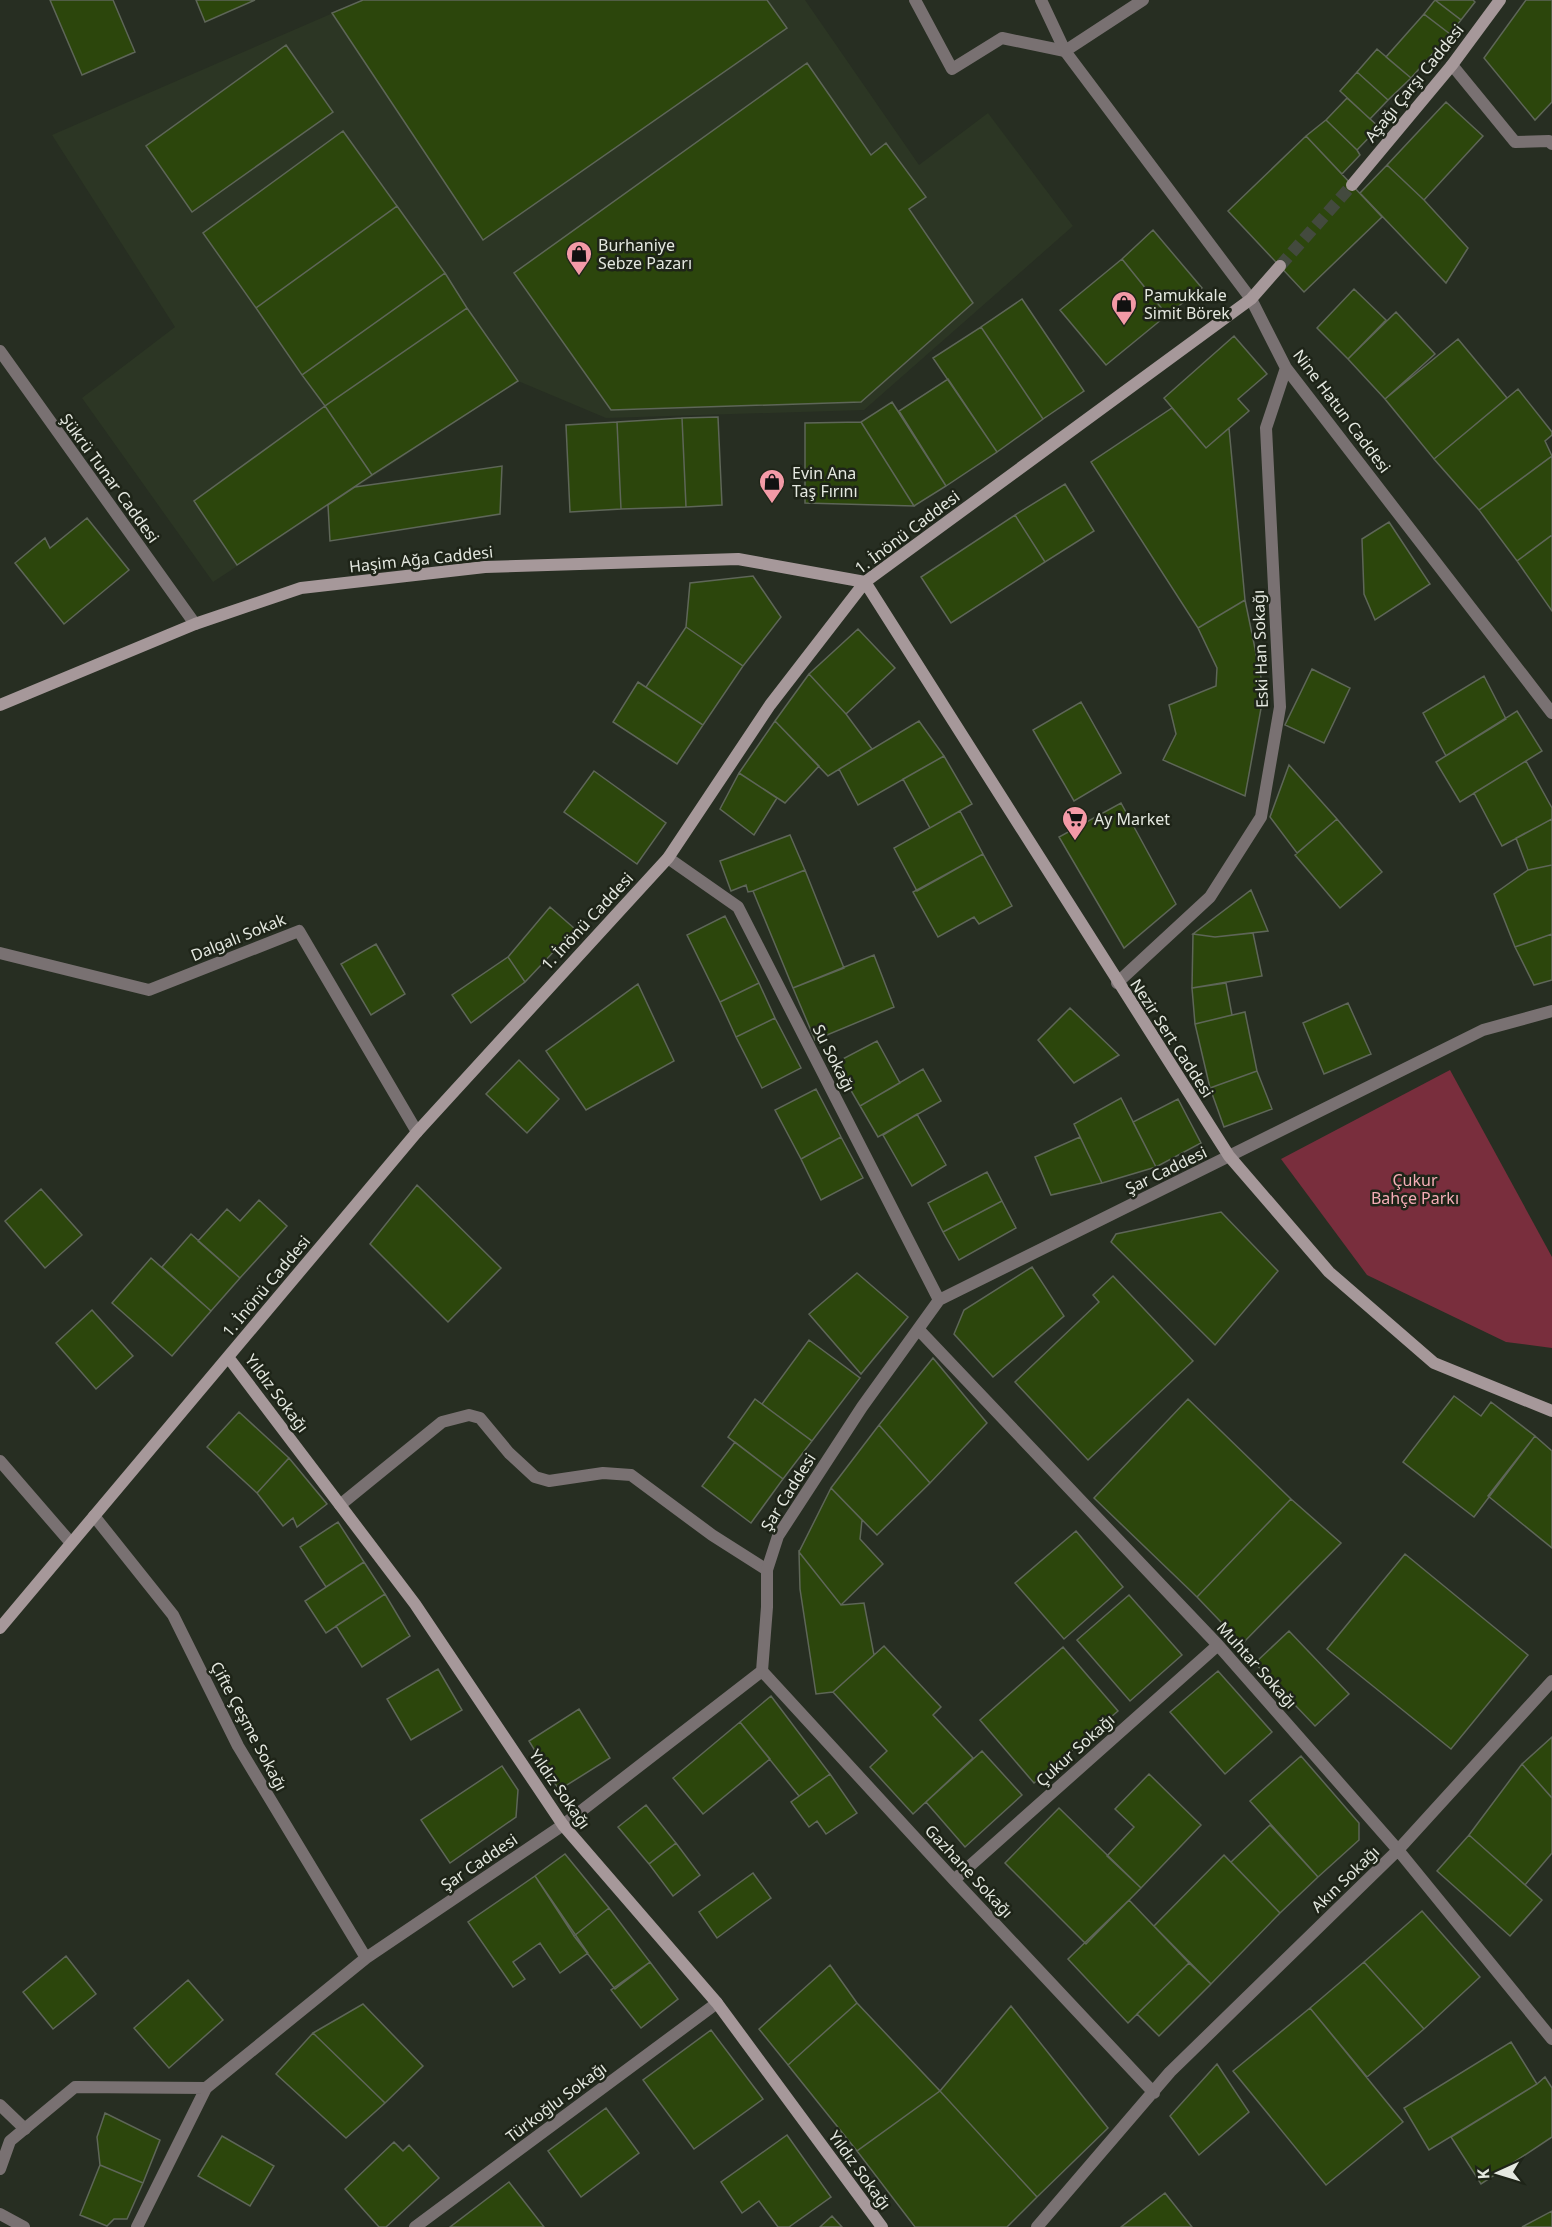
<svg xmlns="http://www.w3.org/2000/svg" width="1552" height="2227" font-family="'Noto Sans',sans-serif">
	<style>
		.built { fill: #2c3624 }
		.green { fill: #792e3d }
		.building { fill: #2c460c; stroke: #5e6658; stroke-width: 1.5 }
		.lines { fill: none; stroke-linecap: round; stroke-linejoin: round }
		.secondary-tunnel { stroke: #434a3e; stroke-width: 12; stroke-dasharray: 12 6; stroke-linecap: butt }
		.lane { stroke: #797172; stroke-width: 12 }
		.street { stroke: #797172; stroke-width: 12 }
		.secondary { stroke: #a6989a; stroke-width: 12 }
		.labels { text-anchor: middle; stroke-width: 5; stroke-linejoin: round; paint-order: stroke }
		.street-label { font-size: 16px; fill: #e4e8e0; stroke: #1e2418 }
		.poi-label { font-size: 16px; fill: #e4e8e0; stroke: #1e2418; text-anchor: start }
		.park-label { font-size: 16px; fill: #f4adb6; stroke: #1e2418 }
	</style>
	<rect width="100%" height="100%" fill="#272e22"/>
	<path class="built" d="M363,0H805L919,165L988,113L1073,226L864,410L606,418L518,381L213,582L82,398L175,327L52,135Z"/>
	<path class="green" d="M1450,1070L1552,1257V1348L1506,1342L1367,1275L1281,1159Z"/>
	<path class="building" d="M50,0H113L135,52L82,75Z
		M196,0H255L205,22Z
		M363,0H767L787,28L483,240L332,13Z
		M1435,0L1461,20L1450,34L1424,14Z
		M1435,0H1473L1475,2L1461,20Z
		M1526,0H1552V102L1535,120L1484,58Z
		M1424,14L1450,34L1411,78L1386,57Z
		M286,45L333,112L192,212L146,146Z
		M1377,49L1411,78L1388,100L1357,72Z
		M807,63L871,155L886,143L926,197L909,209L973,303L861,402L611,410L514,273Z
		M1357,72L1388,100L1370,119L1340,91Z
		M1347,98L1379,127L1357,150L1326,120Z
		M1446,102L1483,136L1424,200L1387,165Z
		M1326,120L1357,150L1360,155L1342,174L1306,136Z
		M343,131L397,206L256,308L203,233Z
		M1306,136L1382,217L1304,292L1228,211Z
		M1387,165L1424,200L1468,248L1446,283L1360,193Z
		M397,206L445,273L302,375L256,308Z
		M1153,230L1202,288L1167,315L1122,259Z
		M1122,259L1167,315L1106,365L1060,310Z
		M445,273L467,308L325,406L302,375Z
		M1354,289L1386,320L1348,359L1317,328Z
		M1022,299L1084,391L1043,419L981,327Z
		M467,308L518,381L372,475L325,406Z
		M1396,312L1435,354L1385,399L1348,359Z
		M981,327L1043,419L997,452L933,358Z
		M1234,336L1267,374L1238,399L1249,411L1206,448L1164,398Z
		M1458,339L1507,398L1434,459L1385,399Z
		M948,379L997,452L946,486L899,411Z
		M1518,389L1552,432V435L1545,441L1552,456L1479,510L1434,459Z
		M892,402L946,486L914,506L861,422Z
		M325,406L372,475L237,565L194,501Z
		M1172,408L1206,448L1229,428L1245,600L1198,628L1091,462Z
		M718,417L722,505L686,507L682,418Z
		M682,418L686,507L621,509L617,422Z
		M617,422L621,509L570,512L566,425Z
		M861,422L914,506L805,503V423Z
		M1552,456V535L1517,561L1479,510Z
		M502,466L500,514L330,541L328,505L355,487Z
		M1065,484L1094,531L1045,562L1015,515Z
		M1015,515L1045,562L951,623L921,577Z
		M87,518L129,570L64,624L15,563L45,538L50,548Z
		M1389,522L1430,584L1375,620L1364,594L1362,539Z
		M1552,535V611L1517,561Z
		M753,576L781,617L743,666L686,627L690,583Z
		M1245,600L1264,692L1245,796L1163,760L1176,734L1169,705L1216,686L1217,668L1198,628Z
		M686,627L743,666L703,725L646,687Z
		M858,629L895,668L846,714L809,674Z
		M1312,669L1350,688L1324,743L1285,725Z
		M809,674L846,714L872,749L828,776L775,721Z
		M1484,676L1506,719L1446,756L1423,713Z
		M638,682L703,725L677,764L613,722Z
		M1081,702L1121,773L1074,801L1033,730Z
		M1517,711L1542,751L1460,802L1436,762Z
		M775,721L819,766L785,803L739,773Z
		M919,721L944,756L858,805L839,769Z
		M944,756L972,804L930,828L903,779Z
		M1526,761L1552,808V819L1502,846L1474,793Z
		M1289,765L1337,819L1297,853L1270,817Z
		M594,771L666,823L637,864L564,812Z
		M739,773L777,798L754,835L720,809Z
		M1121,803L1176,904L1124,948L1059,837Z
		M960,811L983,854L917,891L894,848Z
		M1337,819L1382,872L1340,908L1295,855Z
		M1552,819V865L1528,870L1516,838Z
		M790,835L805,870L753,891L748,892L746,885L731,891L720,861Z
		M983,854L1012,906L979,924L974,917L938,937L913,892Z
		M1552,865V934L1515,947L1494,894L1528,870Z
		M805,870L844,968L793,988L753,891Z
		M1251,890L1268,931L1215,937L1193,934Z
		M550,907L575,929L525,982L508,957Z
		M725,916L759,983L720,1002L687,935Z
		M1253,933L1262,976L1192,988L1193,934L1215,937Z
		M1552,934V980L1534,985L1515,947Z
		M376,944L405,994L371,1015L341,964Z
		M874,955L894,1007L815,1040L793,988Z
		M508,957L525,982L471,1023L452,995Z
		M759,983L775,1018L736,1037L720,1002Z
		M1226,983L1232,1015L1195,1024L1192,988Z
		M638,984L674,1061L586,1110L546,1051Z
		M1348,1003L1371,1054L1324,1074L1303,1023Z
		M1070,1008L1119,1055L1074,1083L1038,1040Z
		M1245,1012L1257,1071L1210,1088L1195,1024Z
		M775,1018L801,1068L762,1088L736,1037Z
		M877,1041L900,1083L860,1106L835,1063Z
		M519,1060L559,1099L527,1133L486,1094Z
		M923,1069L941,1101L878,1137L860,1106Z
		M1257,1071L1272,1109L1224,1127L1210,1088Z
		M816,1089L841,1137L801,1159L775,1110Z
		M1121,1098L1156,1167L1102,1183L1074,1124Z
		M1178,1099L1201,1143L1156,1167L1133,1122Z
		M917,1114L946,1165L912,1186L883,1135Z
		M841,1137L863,1178L821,1200L801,1159Z
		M1080,1137L1102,1183L1051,1195L1035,1157Z
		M987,1172L1002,1201L943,1232L928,1203Z
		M417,1185L501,1268L448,1322L370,1244Z
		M41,1189L82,1235L45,1268L5,1221Z
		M259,1200L287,1226L240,1278L198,1241L227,1209L240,1221Z
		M1002,1201L1016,1228L959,1260L943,1232Z
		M1221,1212L1278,1271L1215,1345L1111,1242L1116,1234Z
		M191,1234L240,1278L211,1311L162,1267Z
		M151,1258L211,1311L172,1356L112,1303Z
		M1032,1267L1064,1316L993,1377L954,1334L964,1310Z
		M857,1273L908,1317L861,1374L809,1314Z
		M1113,1276L1193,1361L1088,1460L1015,1382L1099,1302L1093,1295Z
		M92,1310L133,1356L96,1389L56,1343Z
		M809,1340L860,1378L812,1441L762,1404Z
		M933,1358L987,1423L930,1483L879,1425Z
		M1454,1396L1481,1416L1491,1402L1535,1436L1474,1517L1403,1462Z
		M755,1399L812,1441L783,1479L728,1437Z
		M1188,1399L1291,1499L1197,1597L1094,1498Z
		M239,1412L289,1458L257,1493L207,1447Z
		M879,1425L930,1483L877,1535L831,1488Z
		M1535,1436L1552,1451V1548L1488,1496Z
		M735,1442L783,1479L751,1523L702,1486Z
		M289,1458L327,1504L297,1527L293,1518L283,1526L257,1493Z
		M831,1488L862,1520L860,1539L883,1564L841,1605L799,1552Z
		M1291,1499L1341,1543L1242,1644L1197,1597Z
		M338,1522L364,1562L326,1587L300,1547Z
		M1076,1531L1123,1587L1064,1639L1015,1583Z
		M799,1552L841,1605L864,1603L874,1655L833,1692L816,1694L800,1589Z
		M1405,1554L1528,1655L1451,1749L1327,1649Z
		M364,1562L385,1594L326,1633L305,1601Z
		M385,1594L410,1636L362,1667L336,1626Z
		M1129,1595L1182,1655L1130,1701L1077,1640Z
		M1289,1631L1349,1694L1315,1726L1255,1663Z
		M884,1646L941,1707L933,1715L973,1758L913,1814L870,1767L887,1751L833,1692Z
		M1063,1647L1118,1711L1034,1783L980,1720Z
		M438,1669L462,1710L411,1740L387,1699Z
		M1218,1671L1272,1732L1225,1774L1170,1712Z
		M771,1696L830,1774L799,1796L740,1722Z
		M579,1709L610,1758L559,1790L529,1741Z
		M740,1722L770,1759L703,1814L673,1778Z
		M1552,1737V1798L1522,1764Z
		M982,1751L1022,1795L965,1847L926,1802Z
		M1301,1756L1359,1823V1840L1318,1877L1250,1801Z
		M1522,1764L1552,1798V1853L1525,1885L1469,1835Z
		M502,1766L518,1790L516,1817L450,1863L421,1820Z
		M830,1774L857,1813L826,1834L817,1821L809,1827L791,1802Z
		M1149,1774L1201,1825L1141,1888L1107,1856L1134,1827L1115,1809Z
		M646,1805L676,1843L649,1864L618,1827Z
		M1059,1808L1141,1888L1086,1944L1005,1863Z
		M1270,1825L1318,1877L1280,1913L1231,1862Z
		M1469,1835L1542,1900L1510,1936L1437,1871Z
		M676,1843L700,1875L673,1896L649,1864Z
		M565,1854L609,1908L574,1936L535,1876Z
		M1224,1855L1280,1913L1211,1984L1154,1926Z
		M753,1873L771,1898L717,1938L699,1912Z
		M535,1876L588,1953L560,1973L540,1943L513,1962L525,1979L513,1987L468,1922Z
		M1129,1900L1189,1963L1128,2023L1068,1959Z
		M609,1908L650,1962L615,1989L574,1936Z
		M1422,1911L1480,1977L1424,2029L1364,1962Z
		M66,1956L96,1994L53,2029L23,1992Z
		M650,1962L678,1999L641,2028L611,1990Z
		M1364,1962L1424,2029L1367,2077L1310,2008Z
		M1189,1963L1211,1984L1159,2036L1137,2014Z
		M830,1965L857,2003L788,2065L759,2029Z
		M188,1980L223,2020L169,2068L134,2028Z
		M857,2003L940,2091L857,2151L788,2065Z
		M363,2004L423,2066L385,2103L313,2033Z
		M1011,2006L1108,2128L1037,2197L940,2091Z
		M1310,2008L1403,2122L1326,2185L1233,2071Z
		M711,2030L763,2099L694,2149L643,2080Z
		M313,2033L385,2103L346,2138L276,2074Z
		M1511,2042L1537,2084L1429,2150L1404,2108Z
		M1217,2064L1249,2112L1199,2155L1170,2116Z
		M1545,2077L1552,2088V2137L1481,2184L1451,2137L1537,2084Z
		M940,2091L1037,2197L1007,2227H915L857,2151Z
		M606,2108L639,2153L581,2197L548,2151Z
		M105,2113L160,2140L143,2183L100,2165L97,2137Z
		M787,2135L831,2197L789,2227H778L759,2201L742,2213L721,2182Z
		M222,2136L274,2166L250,2206L198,2176Z
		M394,2142L403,2151L409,2145L439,2178L386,2227H379L345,2189Z
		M100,2165L143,2183L127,2219H114L107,2226L80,2215Z
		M509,2182L544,2227H450Z
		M1165,2193L1192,2227H1121Z
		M1552,2211V2227H1522Z
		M832,2216L842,2227H820Z"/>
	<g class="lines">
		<path class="secondary-tunnel" d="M1280,266L1352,185"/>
		<path class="lane" d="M915,0L952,69L1002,38L1065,51
			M0,953L149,990L299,931L417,1132
			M340,1505L442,1422L469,1415L480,1418L509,1453L535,1477L549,1481L603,1473L631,1475L712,1535L767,1570
			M0,2105L25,2129
			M0,2214L24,2227"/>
		<path class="street" d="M1041,0L1065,51L1251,299L1286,368L1552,713
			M1065,51L1143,0
			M1452,65L1515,142L1549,141L1552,144
			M0,351L195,624
			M668,858L738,907L939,1300
			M1117,983L1210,897L1261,817L1280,707L1266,428L1286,368
			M918,1329L1218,1645L1398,1850L1552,2039
			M0,1461L71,1543
			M94,1516L173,1615L238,1746L366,1958
			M762,1671L954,1880L1154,2093
			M954,1880L1218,1645
			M0,2169L10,2141L75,2087L206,2088
			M137,2227L206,2088L366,1958L563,1825L762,1671L767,1607V1570L778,1536L862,1407L939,1300L1483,1030L1552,1011
			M415,2227L717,2003
			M1037,2227L1170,2072L1398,1850L1552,1681"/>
		<path class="secondary" d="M1352,185L1452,65L1500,0
			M0,705L195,624L301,588L485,567L738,559L865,582L1229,1156L1329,1272L1434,1363L1552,1411
			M228,1357L415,1604L563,1825L717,2003L882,2227
			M0,1628L417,1132L668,858L770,705L865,582L1251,299L1280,266"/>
	</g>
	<defs>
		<symbol id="shop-pin" viewBox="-11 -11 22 30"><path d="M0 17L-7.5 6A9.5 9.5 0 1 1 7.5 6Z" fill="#f39aa7" stroke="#1e2418"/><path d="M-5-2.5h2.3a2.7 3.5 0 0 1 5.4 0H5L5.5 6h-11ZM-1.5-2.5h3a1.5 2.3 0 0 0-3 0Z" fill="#111"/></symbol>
		<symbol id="supermarket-pin" viewBox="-11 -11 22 30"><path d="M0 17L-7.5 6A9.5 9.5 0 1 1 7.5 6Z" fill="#f39aa7" stroke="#1e2418"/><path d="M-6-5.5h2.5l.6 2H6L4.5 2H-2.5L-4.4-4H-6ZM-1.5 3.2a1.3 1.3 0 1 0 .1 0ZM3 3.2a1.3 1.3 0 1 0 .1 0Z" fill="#111"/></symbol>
	</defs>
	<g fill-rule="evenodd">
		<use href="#shop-pin" x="564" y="239" width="30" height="40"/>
		<use href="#shop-pin" x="1109" y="289" width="30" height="40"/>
		<use href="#shop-pin" x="757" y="467" width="30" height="40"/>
		<use href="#supermarket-pin" x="1060" y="804" width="30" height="40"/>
	</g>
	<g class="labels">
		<g class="street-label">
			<text transform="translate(1414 83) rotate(-51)" y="6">Aşağı Çarşı Caddesi</text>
			<text transform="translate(1342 411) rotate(53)" y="6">Nine Hatun Caddesi</text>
			<text transform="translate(110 478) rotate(54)" y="6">Şükrü Tunar Caddesi</text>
			<text transform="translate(907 532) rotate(-37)" y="6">1. İnönü Caddesi</text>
			<text transform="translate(421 559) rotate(-6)" y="6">Haşim Ağa Caddesi</text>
			<text transform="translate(1260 649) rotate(-92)" y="6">Eski Han Sokağı</text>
			<text transform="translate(587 921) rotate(-47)" y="6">1. İnönü Caddesi</text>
			<text transform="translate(238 937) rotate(-22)" y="6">Dalgalı Sokak</text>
			<text transform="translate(1172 1038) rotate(57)" y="6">Nezir Sert Caddesi</text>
			<text transform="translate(834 1058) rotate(63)" y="6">Su Sokağı</text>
			<text transform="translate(1166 1170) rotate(-26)" y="6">Şar Caddesi</text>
			<text transform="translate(266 1286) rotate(-50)" y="6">1. İnönü Caddesi</text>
			<text transform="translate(277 1393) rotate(53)" y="6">Yıldız Sokağı</text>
			<text transform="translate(788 1492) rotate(-58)" y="6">Şar Caddesi</text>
			<text transform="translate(1257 1665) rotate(48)" y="6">Muhtar Sokağı</text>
			<text transform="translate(249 1726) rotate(62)" y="6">Çifte Çeşme Sokağı</text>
			<text transform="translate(1075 1750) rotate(-42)" y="6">Çukur Sokağı</text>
			<text transform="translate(560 1789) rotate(55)" y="6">Yıldız Sokağı</text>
			<text transform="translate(479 1862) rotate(-34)" y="6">Şar Caddesi</text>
			<text transform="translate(969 1871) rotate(47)" y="6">Gazhane Sokağı</text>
			<text transform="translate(1345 1879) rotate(-44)" y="6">Akın Sokağı</text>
			<text transform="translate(556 2102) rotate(-37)" y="6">Türkoğlu Sokağı</text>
			<text transform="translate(860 2170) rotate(54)" y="6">Yıldız Sokağı</text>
		</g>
		<g class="poi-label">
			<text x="598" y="251">Burhaniye<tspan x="598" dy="18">Sebze Pazarı</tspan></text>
			<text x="1144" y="301">Pamukkale<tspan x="1144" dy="18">Simit Börek</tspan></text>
			<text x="792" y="479">Evin Ana<tspan x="792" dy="18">Taş Fırını</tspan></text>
			<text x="1094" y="825">Ay Market</text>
		</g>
		<g class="park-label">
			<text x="1415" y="1186">Çukur<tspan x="1415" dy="18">Bahçe Parkı</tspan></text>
		</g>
	</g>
	<g transform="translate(1498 2173) rotate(266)" stroke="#1e2418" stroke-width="4.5" paint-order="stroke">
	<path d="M0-4.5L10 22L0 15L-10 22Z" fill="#e4e8e0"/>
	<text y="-9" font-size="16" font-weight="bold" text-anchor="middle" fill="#e4e8e0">K</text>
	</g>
</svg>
